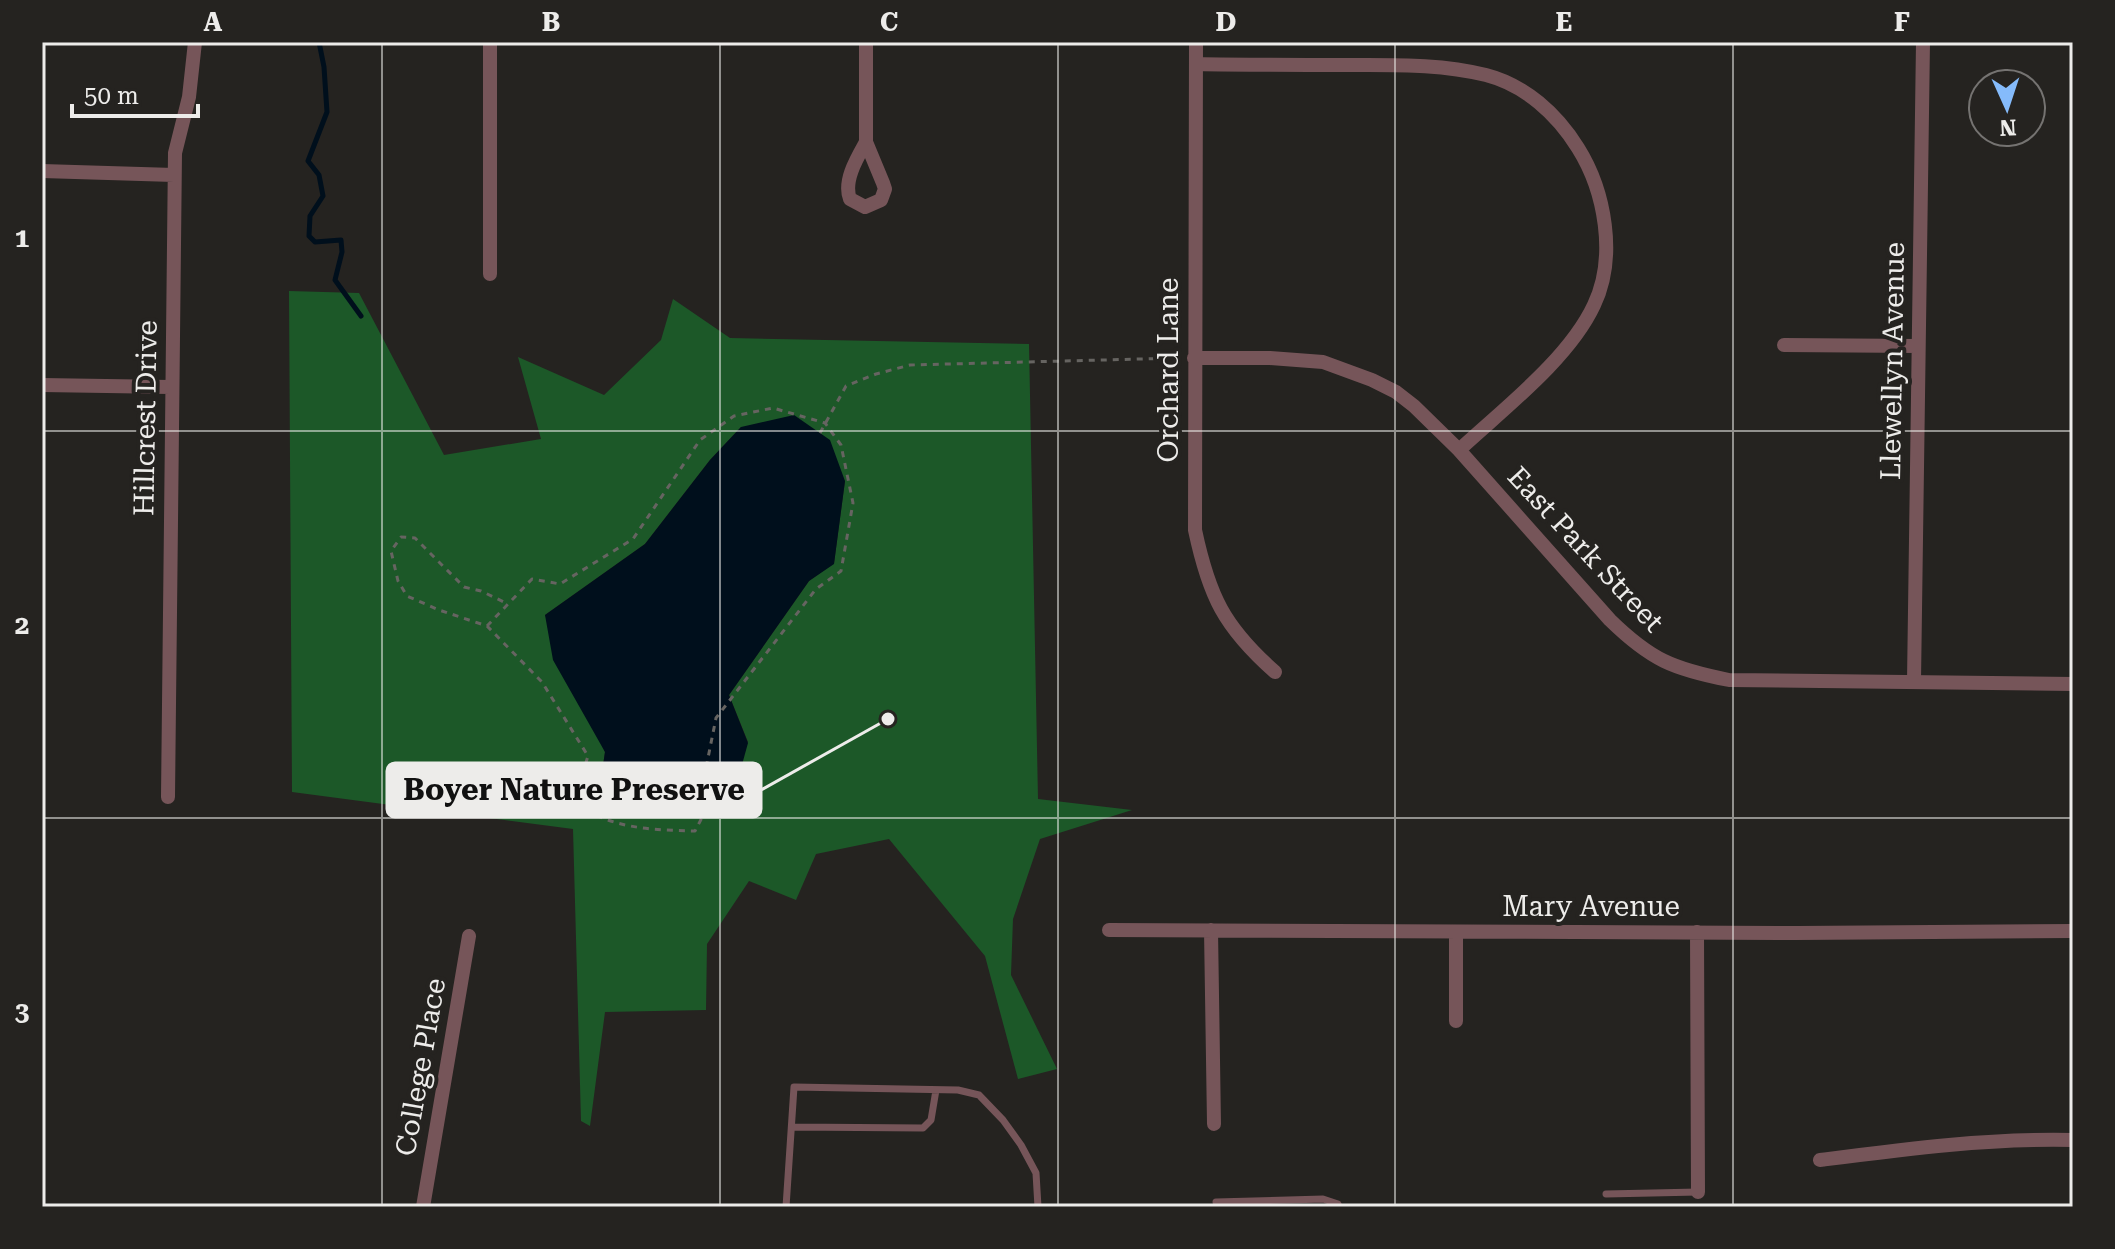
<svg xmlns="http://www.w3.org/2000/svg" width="2115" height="1249" font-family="'Roboto Serif',serif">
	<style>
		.forest { fill: #1c5828; fill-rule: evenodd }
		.water { fill: #000f1c }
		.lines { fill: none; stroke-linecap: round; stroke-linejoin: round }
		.stream { stroke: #000f1c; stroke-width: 5 }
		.path { stroke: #666461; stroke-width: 3; stroke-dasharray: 6 6; stroke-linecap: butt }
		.service { stroke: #765559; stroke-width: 7 }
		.minor { stroke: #765559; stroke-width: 14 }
		.grid { fill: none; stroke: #edecea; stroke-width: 2; stroke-opacity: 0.55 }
		.labels { text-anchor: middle; stroke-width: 8; stroke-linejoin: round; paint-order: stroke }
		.street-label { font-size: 28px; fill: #edecea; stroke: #252320 }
		.leader { fill: none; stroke: #edecea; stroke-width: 3 }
		.callout-dot { fill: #edecea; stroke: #252320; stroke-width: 3 }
		.callout { fill: #edecea; stroke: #edecea; stroke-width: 3 }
		.callout-label { font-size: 30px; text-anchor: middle; font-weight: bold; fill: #111 }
		.neatline { fill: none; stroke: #edecea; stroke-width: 3 }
		.grid-label { font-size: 26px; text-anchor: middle; font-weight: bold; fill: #edecea }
	</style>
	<rect width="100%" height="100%" fill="#252320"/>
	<path class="forest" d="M289,291L359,293L444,455L541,439L518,357L604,395L661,340L673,299L730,338L1029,344L1038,799L1132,810L1040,839L1013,919L1011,975L1057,1069L1018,1079L985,956L889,839L816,854L796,900L749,881L707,944L706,1010L605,1012L590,1126L581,1121L573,829L292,792ZM741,427L845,481L834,563L809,581L729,695L748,742L598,799L605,752L545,615L645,544L710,460Z"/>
	<path class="water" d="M794,415L830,440L845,481L834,564L809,581L729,695L748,743L735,790L677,801L598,799L605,752L553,660L545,615L645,544L710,460L741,427Z"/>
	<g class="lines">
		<path class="stream" d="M319,42L324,67L327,112L308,161L319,175L323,196L310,216L309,236L315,242L341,240L342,252L335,280L361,316"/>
		<path class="path" d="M820,433L846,386L876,374L910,365L1179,358
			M487,626L532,579L560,584L633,539L700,440L734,416L773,408L825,423L841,445L853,503L841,571L816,589L716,718L702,788L707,808L695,831C653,830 607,829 574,801L588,756L542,682L487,626L439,610L407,596L398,581L391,551L401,537L415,538L464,587L481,591L506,603"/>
		<path class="service" d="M792,1127L923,1128L931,1120L936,1090
			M1606,1194L1698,1192
			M1216,1202L1323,1199L1338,1204L1339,1207
			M786,1207L794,1087L958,1090L979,1095L1003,1120L1021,1145L1036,1173L1038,1207"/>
		<path class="minor" d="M1196,42L1195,530C1209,596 1224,627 1275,672
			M1196,64C1249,65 1301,65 1353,65C1398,65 1442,64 1486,75C1525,85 1557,114 1578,148C1605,191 1617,257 1594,305C1569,359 1502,410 1459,450
			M866,142C857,158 843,181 850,199L865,207L881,200L885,189L883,183L866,142V42
			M42,171L174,175
			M490,274V42
			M1784,345L1918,346
			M1194,358H1270L1323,362L1372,380L1396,392L1414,406L1459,450L1610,620C1651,660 1673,669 1729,680L2073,684
			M42,385L170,387
			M1914,681L1923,42
			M168,797L175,153L189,97L195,42
			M1109,930L1797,933L2073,931
			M1211,930L1214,1124
			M1697,932L1698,1192
			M1456,1021V932
			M1820,1160C1905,1149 1988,1138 2073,1140
			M423,1207L469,936"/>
	</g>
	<path class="grid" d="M382,42V1207M720,42V1207M1058,42V1207M1395,42V1207M1733,42V1207M42,431H2073M42,818H2073"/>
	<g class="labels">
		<g class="street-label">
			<text transform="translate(1892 361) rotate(-89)" y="10">Llewellyn Avenue</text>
			<text transform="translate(1168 370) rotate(-90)" y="10">Orchard Lane</text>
			<text transform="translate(145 418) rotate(-89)" y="10">Hillcrest Drive</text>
			<text transform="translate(1586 549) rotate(47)" y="10">East Park Street</text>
			<text x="1591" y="916">Mary Avenue</text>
			<text transform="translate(420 1067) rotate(-80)" y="10">College Place</text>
		</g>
	</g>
	<path class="leader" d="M888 719L761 790"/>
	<circle class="callout-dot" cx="888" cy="719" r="8"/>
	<rect class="callout" x="387" y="763" width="374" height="54" rx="8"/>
	<g class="callout-label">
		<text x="574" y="800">Boyer Nature Preserve</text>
	</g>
	<rect width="2115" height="1249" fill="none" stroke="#252320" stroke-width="88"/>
	<g transform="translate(2007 108) rotate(177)"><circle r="38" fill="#252320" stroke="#757371" stroke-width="2"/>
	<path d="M0-6L14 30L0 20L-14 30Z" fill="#85bbfb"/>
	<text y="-12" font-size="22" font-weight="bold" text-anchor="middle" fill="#edecea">N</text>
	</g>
	<path d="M72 104v12h126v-12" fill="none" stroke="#edecea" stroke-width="4"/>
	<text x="84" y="104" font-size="24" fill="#edecea" stroke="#252320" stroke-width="6" paint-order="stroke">50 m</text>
	<rect x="44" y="44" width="2027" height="1161" class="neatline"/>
	<g class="grid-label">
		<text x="213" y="31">A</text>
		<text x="551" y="31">B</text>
		<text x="889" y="31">C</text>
		<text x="1226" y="31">D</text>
		<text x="1564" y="31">E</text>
		<text x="1902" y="31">F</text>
		<text x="22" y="247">1</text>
		<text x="22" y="634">2</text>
		<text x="22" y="1021">3</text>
	</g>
</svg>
